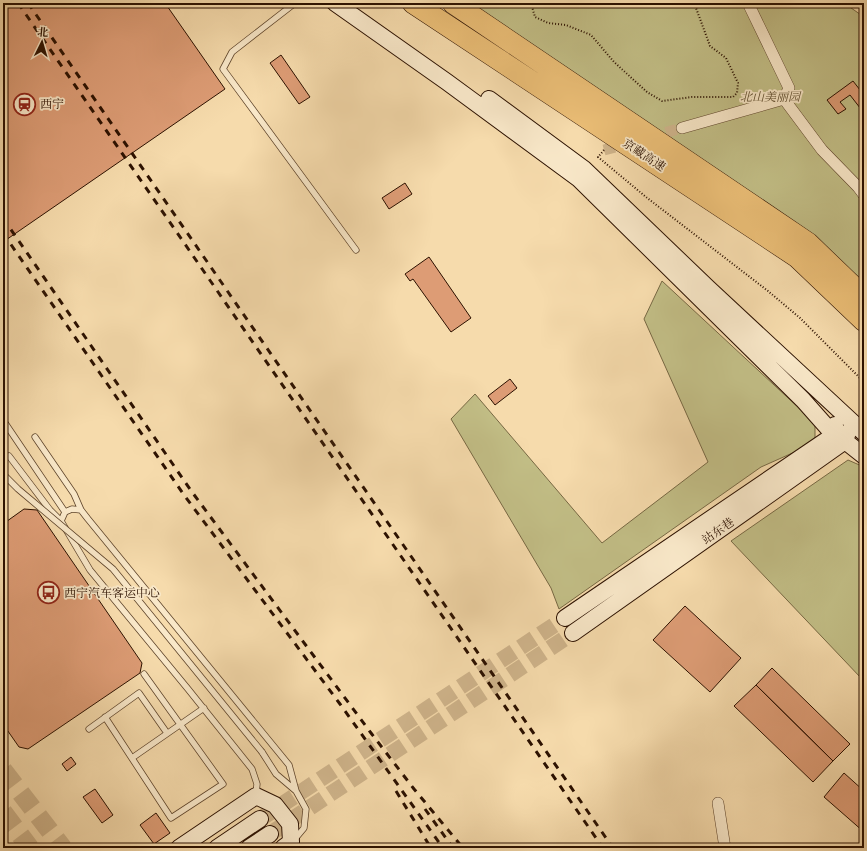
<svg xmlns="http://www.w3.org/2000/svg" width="867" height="851" font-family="'Libre Caslon Text','Noto Serif SC',serif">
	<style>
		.green { fill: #c2be86; stroke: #776843 }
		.building { fill: #dd9c75; stroke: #2c1100 }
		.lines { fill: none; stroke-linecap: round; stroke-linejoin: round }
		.minor-tunnel { stroke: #ceb38a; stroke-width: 11; stroke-dasharray: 11 5.5; stroke-linecap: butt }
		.secondary-tunnel { stroke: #ceb38a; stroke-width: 16; stroke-dasharray: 16 8; stroke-linecap: butt }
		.trunk-tunnel { stroke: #ceb38a; stroke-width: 19; stroke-dasharray: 19 10; stroke-linecap: butt }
		.service-casing { stroke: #5e442b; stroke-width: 7 }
		.minor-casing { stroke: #5e442b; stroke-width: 12 }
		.secondary-casing { stroke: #2c1100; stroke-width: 18 }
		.motorway-casing { stroke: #2c1100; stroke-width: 22 }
		.path { stroke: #2c1100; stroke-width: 2; stroke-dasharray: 1 2; stroke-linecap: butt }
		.service { stroke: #f9e8c9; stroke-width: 5.5 }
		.minor { stroke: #f9e8c9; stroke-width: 11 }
		.secondary { stroke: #f9e8c9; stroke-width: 16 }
		.motorway { stroke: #ebbe76; stroke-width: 21 }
		.rail { stroke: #2c1100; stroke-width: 3; stroke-dasharray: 7 7; stroke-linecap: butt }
		.service-bridge-casing { stroke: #5e442b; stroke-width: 7; stroke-linecap: butt }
		.service-bridge { stroke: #f9e8c9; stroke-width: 5.5 }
		.labels { text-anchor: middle; stroke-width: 3.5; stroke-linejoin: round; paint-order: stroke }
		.park-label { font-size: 12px; font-style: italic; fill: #604e2f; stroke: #f9e8c9 }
		.poi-label { font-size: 12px; fill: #2c1100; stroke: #f9e8c9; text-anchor: start }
		.street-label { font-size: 12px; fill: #2c1100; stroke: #f9e8c9 }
	</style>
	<rect width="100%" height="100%" fill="#f6dbac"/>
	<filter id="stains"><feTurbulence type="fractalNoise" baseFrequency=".005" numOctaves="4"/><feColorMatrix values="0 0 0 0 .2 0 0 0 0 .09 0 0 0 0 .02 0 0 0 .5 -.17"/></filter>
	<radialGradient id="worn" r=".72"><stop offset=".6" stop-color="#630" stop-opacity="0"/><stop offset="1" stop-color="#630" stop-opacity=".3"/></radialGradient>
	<path class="green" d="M472,3H844L864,17V292Z
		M662,281L815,423V443L761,467L559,609L551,588L451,419L475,394L602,543L708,462L644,319Z
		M848,460L864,467V675L861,678L731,541Z"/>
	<path class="building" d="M3,3H165L225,89L3,242Z
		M281,55L310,97L299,104L270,63Z
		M853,81L864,95V113L850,95L840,102L846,109L838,114L827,100Z
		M405,183L412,194L389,209L382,198Z
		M429,257L471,318L451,332L413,279L410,281L405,274Z
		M510,379L517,388L495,405L488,396Z
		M24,509L37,510L142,663L140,673L28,749L19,747L3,724V524Z
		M685,606L741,658L710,692L653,640Z
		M772,668L850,744L833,761L756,685Z
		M756,685L833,761L813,782L734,706Z
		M71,757L76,764L67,771L62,764Z
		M844,773L864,791V832L824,797Z
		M95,789L113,815L102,823L83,797Z
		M156,813L170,833L154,844L140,825Z"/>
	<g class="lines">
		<path class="minor-tunnel" d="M650,137L682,128
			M604,150L626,144"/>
		<path class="secondary-tunnel" d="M260,819L565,618
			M270,834L573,633"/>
		<path class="trunk-tunnel" d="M3,770L63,848
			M3,812L30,848"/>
		<defs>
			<path id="service" d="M295,3L232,52L223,69L356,250
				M858,187L864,182
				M3,420L65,512
				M35,437L74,494L81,510
				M9,456L50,510L61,521
				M105,717L171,818L223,784L144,674
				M89,729L139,693L167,733
				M262,752L276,774L296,791L306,809L304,828L294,840
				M132,758L204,708
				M256,794L257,784L252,769L188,689L90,570L61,521L65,512L72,509L81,510L88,519L289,765L296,791"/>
			<path id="minor" d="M748,3L789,88L784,99L822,150L858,187L864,195
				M682,128L784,99
				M718,803L725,848"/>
			<path id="secondary" d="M335,3L447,82L579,179L803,400L834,435L845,441L864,456
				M489,99L584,169L708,288L864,433
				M565,618L834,435L835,425
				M573,633L845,441L848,432
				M179,848L256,796L275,805L290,824L291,842L283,848
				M217,848L260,819
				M249,848L270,834"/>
			<path id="motorway" d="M413,3L797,257L864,321
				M453,3L808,243L864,297"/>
		</defs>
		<use href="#service" class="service-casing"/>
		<use href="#minor" class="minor-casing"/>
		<use href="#secondary" class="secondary-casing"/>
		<use href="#motorway" class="motorway-casing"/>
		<path class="path" d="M531,3L535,17L548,23L566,25L591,35L614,62L647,92L662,101L692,97H733L737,93L738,83L726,58L710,46L696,8L691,3
			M604,150L598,157L646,197L768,291L800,318L864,382"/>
		<use href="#service" class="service"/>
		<use href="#minor" class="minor"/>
		<use href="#secondary" class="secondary"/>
		<use href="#motorway" class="motorway"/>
		<path class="rail" d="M18,3L603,848
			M28,3L613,848
			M3,218L192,492L371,733L414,789L463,848
			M3,233L184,495L340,704L443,848
			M396,791L431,848
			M425,809L453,848"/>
		<defs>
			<path id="service-bridge" d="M3,474L18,489L113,569L262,752"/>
		</defs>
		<use href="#service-bridge" class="service-bridge-casing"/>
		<use href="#service-bridge" class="service-bridge"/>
	</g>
	<defs>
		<symbol id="station-ring" viewBox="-11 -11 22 22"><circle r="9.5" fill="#f9e8c9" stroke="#8f2418" stroke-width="1.5"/><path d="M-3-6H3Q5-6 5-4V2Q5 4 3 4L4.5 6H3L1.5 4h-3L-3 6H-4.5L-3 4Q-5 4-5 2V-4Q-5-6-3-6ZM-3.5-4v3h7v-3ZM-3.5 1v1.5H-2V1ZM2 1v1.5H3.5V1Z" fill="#8f2418"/></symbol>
		<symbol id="bus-ring" viewBox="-11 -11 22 22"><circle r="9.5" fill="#f9e8c9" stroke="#8f2418" stroke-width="1.5"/><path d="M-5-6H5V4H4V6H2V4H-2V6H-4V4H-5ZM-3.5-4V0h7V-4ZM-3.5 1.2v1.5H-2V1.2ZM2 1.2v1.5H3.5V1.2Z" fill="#8f2418"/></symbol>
	</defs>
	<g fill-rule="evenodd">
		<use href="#station-ring" x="12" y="92" width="25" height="25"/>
		<use href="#bus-ring" x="36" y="580" width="25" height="25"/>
	</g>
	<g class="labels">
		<g class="park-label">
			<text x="770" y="101">北山美丽园</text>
		</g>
		<g class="poi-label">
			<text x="40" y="108">西宁</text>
			<text x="64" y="597">西宁汽车客运中心</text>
		</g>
		<g class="street-label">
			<text transform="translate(644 155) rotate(33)" y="4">京藏高速</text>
			<text transform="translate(718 531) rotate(-35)" y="4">站东巷</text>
		</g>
	</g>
	<rect width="867" height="851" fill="none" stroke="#f6dbac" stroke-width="16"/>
	<rect x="4" y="4" width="859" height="843" fill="none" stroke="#2c1100" stroke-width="2"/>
	<rect x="8" y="8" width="851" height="835" fill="none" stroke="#2c1100"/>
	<g transform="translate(42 42) rotate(5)" stroke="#f9e8c9" stroke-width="3" paint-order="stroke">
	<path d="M0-3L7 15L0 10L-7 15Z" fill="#2c1100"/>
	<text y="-6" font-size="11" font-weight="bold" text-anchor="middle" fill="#2c1100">北</text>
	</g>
	<rect width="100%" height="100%" filter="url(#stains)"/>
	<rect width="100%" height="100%" fill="url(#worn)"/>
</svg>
